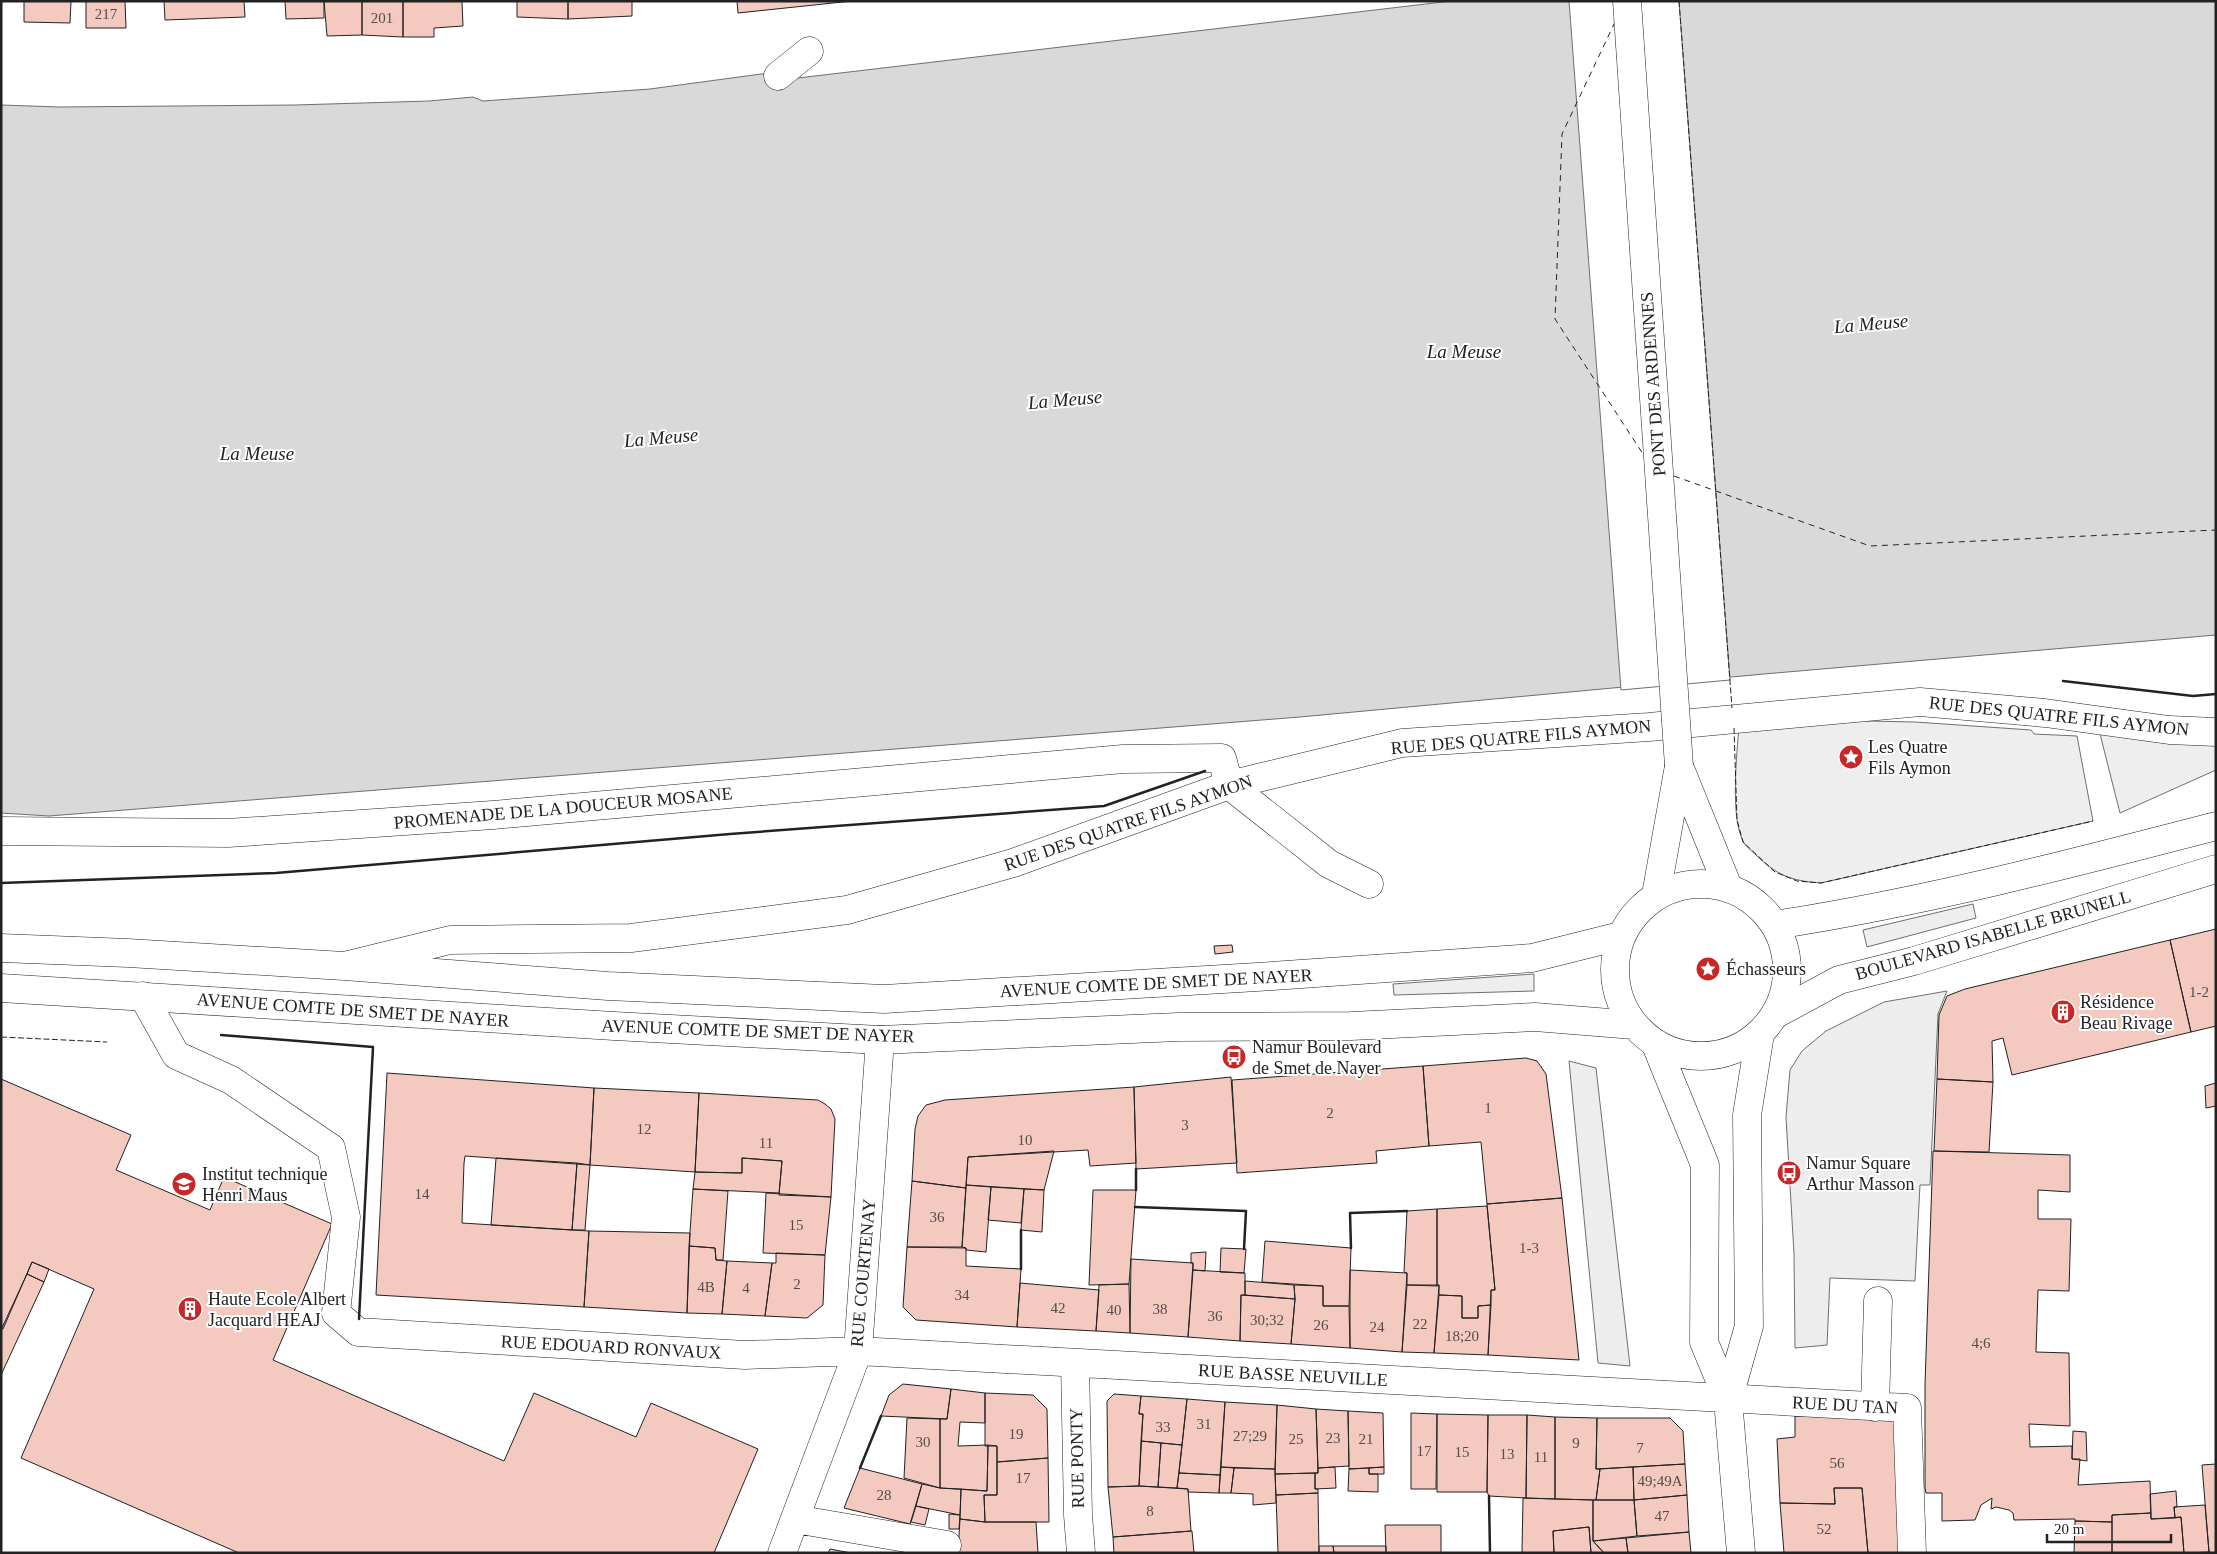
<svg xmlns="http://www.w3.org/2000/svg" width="2217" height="1554" font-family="'Times New Roman',serif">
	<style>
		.green { fill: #eee; stroke: #6f6f6f }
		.parking { fill: #ededed; stroke: #6f6f6f }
		.water { fill: #d9d9d9; stroke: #6f6f6f }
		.pier { fill: #fff; stroke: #6f6f6f }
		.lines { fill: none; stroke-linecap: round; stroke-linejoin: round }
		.ferry { stroke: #222; stroke-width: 1; stroke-dasharray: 6 5; stroke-linecap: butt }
		.building { fill: #f3c9c0; stroke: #222 }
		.minor-casing { stroke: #222; stroke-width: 29 }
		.major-casing { stroke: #222; stroke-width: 29 }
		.minor { stroke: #fff; stroke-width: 28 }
		.major { stroke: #fff; stroke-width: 28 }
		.major-bridge-casing { stroke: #222; stroke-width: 29; stroke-linecap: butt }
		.major-bridge { stroke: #fff; stroke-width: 28 }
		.fence { stroke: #222; stroke-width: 1; stroke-dasharray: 6 2.5; stroke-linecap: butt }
		.wall { stroke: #222; stroke-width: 2.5 }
		.labels { text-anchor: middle; stroke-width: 4; stroke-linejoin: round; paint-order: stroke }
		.number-label { font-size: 15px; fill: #564c4a }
		.street-label { font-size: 18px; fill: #222; stroke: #fff }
		.poi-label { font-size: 18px; fill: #222; stroke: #fff; text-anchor: start }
		.water-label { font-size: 19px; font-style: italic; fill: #222; stroke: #fff }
	</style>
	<rect width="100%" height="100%" fill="#fff"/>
	<path class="green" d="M1821,720L1915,722L2031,730L2034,734L2077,736L2093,821L1821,883C1793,881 1777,876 1756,855C1752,851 1745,846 1743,841C1730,816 1737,754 1739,725Z
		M2099,730L2216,741V770L2120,813Z
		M1973,904L1976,918L1867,947L1863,930Z
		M1534,974V991L1394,995L1393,984Z"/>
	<path class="parking" d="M1947,991L1938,1014L1930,1185H1920L1915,1281L1830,1278L1827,1345L1795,1348L1794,1254L1786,1117L1790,1070L1802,1051L1826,1031L1884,1002Z
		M1569,1061L1596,1068L1630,1366L1598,1363Z"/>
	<path class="water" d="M1451,1H2216V635L1764,674L1300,717L49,816L1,813V105L60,107L295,105L429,101L473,97L483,101L650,89L776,72L781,80Z"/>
	<path class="pier" d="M1569,1H1679L1730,680L1621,690Z"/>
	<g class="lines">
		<path class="ferry" d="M1615,22L1562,134L1555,319L1645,457
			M1674,476L1870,546L2216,530"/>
	</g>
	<path class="building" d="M24,1H71L70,23L24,22Z
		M86,1H125L126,28H86Z
		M164,1H244L245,17L165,20Z
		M285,1H324V18L286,19Z
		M324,1H362V35L327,36Z
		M362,1H403V37L362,35Z
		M403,1H462L463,26L434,28V37H403Z
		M517,1H568V19L517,17Z
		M568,1H632V16L568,19Z
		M737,1H852L738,13Z
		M2216,929V1026L2191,1032L2170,940Z
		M2170,940L2191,1032L2012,1075L2003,1038L1992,1041L1993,1082L1937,1079L1939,1015L1947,996L1965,989Z
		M1232,945L1233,952L1215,954L1214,946Z
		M1526,1058L1537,1061L1546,1074L1562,1198L1487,1204L1481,1142L1429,1146L1423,1066Z
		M1423,1066L1429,1146L1376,1151L1377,1163L1237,1173L1232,1080Z
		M387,1073L594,1088L590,1165L465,1156L464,1163L462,1223L589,1231L584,1307L376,1295Z
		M1231,1077L1237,1163L1136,1169L1134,1087Z
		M1,1079L131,1135L116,1170L210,1210L224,1177L332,1224L273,1360L504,1461L534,1393L636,1437L651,1403L758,1449L714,1553H239L21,1458L94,1289L32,1262L3,1329H1Z
		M1937,1079L1993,1082L1989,1152L1934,1151Z
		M2216,1083V1106L2206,1108L2205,1086Z
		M1134,1087L1136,1163L1090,1166L1088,1150L968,1157L966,1188L912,1181L915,1129L918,1116L926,1105L945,1100Z
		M594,1088L699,1093L695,1172L590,1165Z
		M699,1093L818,1100L825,1104L831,1109L835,1119L831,1197L779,1195L782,1161L742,1158V1173L695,1172Z
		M1054,1151L1044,1190L966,1185L968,1157Z
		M1933,1151L2070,1155V1192L2038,1190V1219H2071L2069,1291L2038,1290L2036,1352L2069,1353L2070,1426L2029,1424L2030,1447L2072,1446V1459H2080L2078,1485L2150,1481L2151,1513L2112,1515V1522L2075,1521V1519L2014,1520L2013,1513L2009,1510L1996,1507L1991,1509L1992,1498L1981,1505L1975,1520L1942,1521V1493H1926L1925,1488V1384Z
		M496,1158L577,1163L572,1230L491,1225Z
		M742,1158L782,1161L779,1193L693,1189L695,1172L742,1173Z
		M577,1163L590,1165L585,1230H572Z
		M912,1181L966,1188L962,1247H907Z
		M966,1185L991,1187L986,1252L966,1250V1248L962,1247Z
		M991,1187L1024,1189L1021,1223L988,1220Z
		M693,1189L728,1191L723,1260H716L715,1248L689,1246Z
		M1024,1189L1044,1190L1042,1232L1021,1230Z
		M1093,1190H1136L1129,1284L1089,1285Z
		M766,1193L831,1197L825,1255L763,1253Z
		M1562,1198L1579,1360L1488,1355L1491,1290H1495L1487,1204Z
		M1487,1206L1495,1290H1491V1305L1478,1306V1318H1462V1296L1439,1295V1285L1437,1286V1209Z
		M1437,1209V1286L1407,1285V1273L1404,1272L1407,1211Z
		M589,1231L690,1233L687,1313L584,1307Z
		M1265,1241L1351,1248L1349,1306H1323V1286L1262,1282Z
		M689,1246L715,1248L716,1260L727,1261L722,1314L687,1313Z
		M907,1247L966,1248V1266L1021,1269L1017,1327L916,1320L903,1307Z
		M1221,1248L1246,1249L1244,1273L1220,1272Z
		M1206,1252L1205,1271L1193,1270V1263H1191V1253Z
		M776,1253L825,1255L823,1305L807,1318L765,1316L772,1263H776Z
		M1131,1259L1193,1263L1188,1337L1130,1333Z
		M727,1261L772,1263L765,1316L722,1314Z
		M32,1262L49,1269L44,1282L27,1274Z
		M1193,1270L1245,1273V1295H1241L1240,1341L1188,1337Z
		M1350,1270L1407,1273L1402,1352L1350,1348Z
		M27,1274L44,1282L1,1375V1330Z
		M1245,1281L1294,1285L1295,1299L1245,1295Z
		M1020,1283L1099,1290L1096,1331L1017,1327Z
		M1129,1284L1130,1333L1096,1331L1099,1285Z
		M1294,1285L1323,1286V1306H1349L1350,1348L1291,1344L1295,1299Z
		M1407,1285H1439L1434,1353L1402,1352Z
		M1241,1295L1295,1299L1291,1344L1240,1341Z
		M1439,1295L1462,1296V1318H1478V1306L1491,1305L1488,1355L1434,1353Z
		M903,1384L951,1389L947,1419L881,1416L889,1395Z
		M951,1389L985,1393V1423L960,1422L958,1446L988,1445L987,1491L940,1488V1419H947Z
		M985,1393L1033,1395L1047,1409L1048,1458L997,1462V1446H985Z
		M1114,1394L1141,1396L1139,1414H1143L1139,1486L1108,1487L1107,1401Z
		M1141,1396L1187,1399L1182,1445L1141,1441L1143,1414H1139Z
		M1187,1399L1225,1402L1220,1475L1179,1473Z
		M1225,1402L1277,1405L1275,1469L1221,1467Z
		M1277,1405L1316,1409L1318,1473L1275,1474Z
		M1316,1409L1348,1411L1349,1466L1318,1468Z
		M1348,1411L1383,1413L1384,1467L1349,1469Z
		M1411,1413L1437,1414L1436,1489H1411Z
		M1437,1414L1488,1415L1487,1492H1437Z
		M1488,1415H1527L1526,1498L1489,1496L1487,1492Z
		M1527,1415L1555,1417V1499L1526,1498Z
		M1795,1416L1894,1419L1901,1553H1868L1862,1488H1834L1835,1504L1780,1503L1777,1439L1795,1437Z
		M1555,1417L1597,1418L1596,1469H1600L1596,1500L1555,1499Z
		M907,1418L940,1419V1488L904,1478Z
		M1597,1418H1670L1683,1431L1685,1464L1596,1469Z
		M2073,1431L2086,1432L2087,1461L2072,1459Z
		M1141,1441L1161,1443L1158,1487L1139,1486Z
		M1161,1443L1182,1445L1177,1488L1158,1487Z
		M988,1445L997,1446V1495H984L985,1522L960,1519L961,1489L987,1491Z
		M1048,1458L1049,1522H985L984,1495H997V1462Z
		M1685,1464L1687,1495L1634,1500L1633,1467Z
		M2216,1464V1553H2214L2209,1552L2202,1465Z
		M1221,1467L1234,1468L1231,1493H1219Z
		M1335,1467L1336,1488L1315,1489V1473H1318V1468Z
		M1384,1467V1474H1369V1468Z
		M1633,1467L1634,1500H1596L1600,1469Z
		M860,1468L922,1484L910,1524L844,1508Z
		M1234,1468L1275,1469L1276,1503L1253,1505V1494L1231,1493Z
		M1369,1468V1474H1378V1492L1348,1491L1349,1469Z
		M1179,1473L1220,1475L1219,1493L1188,1492V1489L1177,1488Z
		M1315,1473V1489H1318V1493L1276,1495L1275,1474Z
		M922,1484L940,1488L961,1489L960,1515L916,1506Z
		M1139,1486L1188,1489L1191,1531L1113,1537L1108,1487Z
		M1834,1488H1862L1868,1553H1784L1780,1503L1835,1504Z
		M2176,1491L2177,1507H2174L2175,1518L2151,1519L2150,1494Z
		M1318,1493L1319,1553H1278L1276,1495Z
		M1687,1495L1689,1532L1637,1536L1634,1500Z
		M1523,1498L1593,1500V1541L1604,1553H1591L1589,1527L1553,1531L1554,1553H1522Z
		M1593,1500H1634L1637,1536L1593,1541Z
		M2205,1505L2209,1552L2184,1553L2181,1517L2175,1518L2174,1507Z
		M916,1506L929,1509L925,1525L911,1522Z
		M2151,1513V1519L2181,1517L2184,1553H2112V1515Z
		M949,1514L960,1515L959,1529H949Z
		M960,1519L985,1522H1036L1038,1553H958Z
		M2075,1521L2112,1522V1553H2074Z
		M1385,1525H1441V1553H1386Z
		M1589,1527L1591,1553H1554L1553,1531Z
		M1192,1531L1194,1553H1114L1113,1537Z
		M1689,1532L1691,1553H1628L1626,1538Z
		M1626,1538L1628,1553H1604L1593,1541Z
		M1319,1546H1333L1334,1553H1319Z
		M1333,1546H1386V1553H1334Z
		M830,1549L851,1553H828Z"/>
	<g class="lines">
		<defs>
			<path id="minor" d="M778,76L809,51
				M1,831L228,833L493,815L1123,759L1222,758L1229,785L1329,864L1369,884
				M143,996L176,1055L231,1080L331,1148L346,1217L336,1313L358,1332L745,1355L858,1351L1907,1408L1912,1553
				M1656,1045L1705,1165L1704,1342L1728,1400
				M1075,1363L1078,1515L1081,1553
				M1875,1407L1878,1301
				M795,1519L947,1545
				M782,1553L858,1351L880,1040
				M1741,1553L1728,1400L1749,1326L1747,1115L1760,1034"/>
			<path id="major" d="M1679,766L1728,887
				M1615 970a86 86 0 1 1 172 0a86 86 0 1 1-172 0Z
				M1656,895L1679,766
				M1775,925C1924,902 2070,864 2216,826
				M1,948L128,953L344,966L608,986L884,999L1257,977L1532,958L1620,936
				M344,966L450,940L631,938L847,910L1013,863L1229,785L1402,743L1649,727L1920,702L2045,713L2169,730L2216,732
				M1,988L614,1026L880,1040L1178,1027L1351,1026L1535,1017L1634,1025
				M1776,1014L1839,980L1914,961L2216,869"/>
		</defs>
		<use href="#minor" class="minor-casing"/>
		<use href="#major" class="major-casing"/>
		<use href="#minor" class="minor"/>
		<use href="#major" class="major"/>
		<defs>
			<path id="major-bridge" d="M1627,1L1679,766"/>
		</defs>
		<use href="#major-bridge" class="major-bridge-casing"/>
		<use href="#major-bridge" class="major-bridge"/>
		<path class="fence" d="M1679,1L1732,708
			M1734,728L1737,820L1743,842L1775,872L1797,881L1821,883L2093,821
			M1,1037L107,1042"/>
		<path class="wall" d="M2063,681L2193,696L2216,694
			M1,883L276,873L730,834L1104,806L1205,771
			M221,1035L373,1047L359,1319
			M1136,1190V1169
			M1135,1207L1246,1211L1244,1249
			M1351,1248L1350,1213L1407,1211
			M1021,1269V1230
			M860,1468L881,1416
			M1489,1496L1490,1553"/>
	</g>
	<defs>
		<symbol id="sight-disc" viewBox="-11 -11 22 22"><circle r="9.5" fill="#c62828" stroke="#fff"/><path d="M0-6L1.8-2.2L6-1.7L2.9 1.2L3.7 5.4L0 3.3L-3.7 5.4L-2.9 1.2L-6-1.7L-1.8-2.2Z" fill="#fff"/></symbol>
		<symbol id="building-disc" viewBox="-11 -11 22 22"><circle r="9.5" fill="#c62828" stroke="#fff"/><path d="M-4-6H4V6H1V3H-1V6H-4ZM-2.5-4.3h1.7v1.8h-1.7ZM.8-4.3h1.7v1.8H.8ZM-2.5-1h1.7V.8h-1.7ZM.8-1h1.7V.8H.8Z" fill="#fff"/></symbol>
		<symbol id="bus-disc" viewBox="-11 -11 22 22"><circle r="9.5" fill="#c62828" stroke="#fff"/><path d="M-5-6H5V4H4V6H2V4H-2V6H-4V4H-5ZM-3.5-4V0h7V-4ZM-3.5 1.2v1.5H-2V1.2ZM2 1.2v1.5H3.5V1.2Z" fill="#fff"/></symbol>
		<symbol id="university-disc" viewBox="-11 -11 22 22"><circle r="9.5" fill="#c62828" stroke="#fff"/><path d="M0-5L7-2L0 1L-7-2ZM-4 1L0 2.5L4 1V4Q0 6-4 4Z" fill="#fff"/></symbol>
	</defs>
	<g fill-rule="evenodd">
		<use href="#sight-disc" x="1837" y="743" width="28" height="28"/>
		<use href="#sight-disc" x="1694" y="955" width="28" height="28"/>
		<use href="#building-disc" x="2049" y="998" width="28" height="28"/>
		<use href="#bus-disc" x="1220" y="1043" width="28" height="28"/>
		<use href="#bus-disc" x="1775" y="1159" width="28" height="28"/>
		<use href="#university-disc" x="170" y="1170" width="28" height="28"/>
		<use href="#building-disc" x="176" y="1295" width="28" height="28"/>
	</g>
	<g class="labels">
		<g class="number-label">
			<text x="106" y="19">217</text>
			<text x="382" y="23">201</text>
			<text x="2199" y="997">1-2</text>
			<text x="1488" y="1113">1</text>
			<text x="1330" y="1118">2</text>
			<text x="1185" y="1130">3</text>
			<text x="644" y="1134">12</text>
			<text x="1025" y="1145">10</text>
			<text x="766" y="1148">11</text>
			<text x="422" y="1199">14</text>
			<text x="937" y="1222">36</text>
			<text x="796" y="1230">15</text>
			<text x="1529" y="1253">1-3</text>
			<text x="797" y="1289">2</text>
			<text x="706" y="1292">4B</text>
			<text x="746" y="1293">4</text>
			<text x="962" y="1300">34</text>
			<text x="1058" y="1313">42</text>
			<text x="1160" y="1314">38</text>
			<text x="1114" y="1315">40</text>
			<text x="1215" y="1321">36</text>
			<text x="1267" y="1325">30;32</text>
			<text x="1420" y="1329">22</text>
			<text x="1321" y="1330">26</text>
			<text x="1377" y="1332">24</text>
			<text x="1462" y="1341">18;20</text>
			<text x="1981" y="1348">4;6</text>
			<text x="1204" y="1429">31</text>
			<text x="1163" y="1432">33</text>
			<text x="1016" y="1439">19</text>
			<text x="1250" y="1441">27;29</text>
			<text x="1333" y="1443">23</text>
			<text x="1296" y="1444">25</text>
			<text x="1366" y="1444">21</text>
			<text x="923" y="1447">30</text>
			<text x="1576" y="1448">9</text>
			<text x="1640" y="1453">7</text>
			<text x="1424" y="1456">17</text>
			<text x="1462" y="1457">15</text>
			<text x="1507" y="1459">13</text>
			<text x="1541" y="1462">11</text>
			<text x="1837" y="1468">56</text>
			<text x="1023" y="1483">17</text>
			<text x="1660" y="1486">49;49A</text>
			<text x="884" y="1500">28</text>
			<text x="1150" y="1516">8</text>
			<text x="1662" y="1521">47</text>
			<text x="1824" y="1534">52</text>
		</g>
		<g class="street-label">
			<text transform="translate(1653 384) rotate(-94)" y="6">PONT DES ARDENNES</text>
			<text transform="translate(2059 716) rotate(6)" y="6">RUE DES QUATRE FILS AYMON</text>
			<text transform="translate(1521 737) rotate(-5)" y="6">RUE DES QUATRE FILS AYMON</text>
			<text transform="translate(563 808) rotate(-5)" y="6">PROMENADE DE LA DOUCEUR MOSANE</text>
			<text transform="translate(1128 823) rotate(-19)" y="6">RUE DES QUATRE FILS AYMON</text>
			<text transform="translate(1993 935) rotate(-16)" y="6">BOULEVARD ISABELLE BRUNELL</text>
			<text transform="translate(1156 983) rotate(-3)" y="6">AVENUE COMTE DE SMET DE NAYER</text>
			<text transform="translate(353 1010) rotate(4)" y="6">AVENUE COMTE DE SMET DE NAYER</text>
			<text transform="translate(758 1031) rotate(2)" y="6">AVENUE COMTE DE SMET DE NAYER</text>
			<text transform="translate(863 1273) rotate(-85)" y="6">RUE COURTENAY</text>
			<text transform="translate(611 1347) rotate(3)" y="6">RUE EDOUARD RONVAUX</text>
			<text transform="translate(1293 1375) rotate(3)" y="6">RUE BASSE NEUVILLE</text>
			<text transform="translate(1845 1405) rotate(3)" y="6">RUE DU TAN</text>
			<text transform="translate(1077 1458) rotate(-91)" y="6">RUE PONTY</text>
		</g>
		<g class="poi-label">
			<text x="1868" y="753">Les Quatre<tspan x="1868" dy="21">Fils Aymon</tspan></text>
			<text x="1726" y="975">Échasseurs</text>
			<text x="2080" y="1008">Résidence<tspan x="2080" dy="21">Beau Rivage</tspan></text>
			<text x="1252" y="1053">Namur Boulevard<tspan x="1252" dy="21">de Smet de Nayer</tspan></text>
			<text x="1806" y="1169">Namur Square<tspan x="1806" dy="21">Arthur Masson</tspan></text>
			<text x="202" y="1180">Institut technique<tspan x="202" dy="21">Henri Maus</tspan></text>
			<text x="208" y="1305">Haute Ecole Albert<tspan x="208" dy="21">Jacquard HEAJ</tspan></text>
		</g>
		<g class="water-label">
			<text transform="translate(1871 323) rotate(-5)" y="7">La Meuse</text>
			<text x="1464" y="358">La Meuse</text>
			<text transform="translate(1065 399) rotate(-5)" y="7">La Meuse</text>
			<text transform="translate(661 437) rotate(-5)" y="7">La Meuse</text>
			<text x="257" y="460">La Meuse</text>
		</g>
	</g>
	<rect width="2217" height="1554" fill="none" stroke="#222222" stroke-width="5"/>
	<path d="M2047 1534v8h124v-8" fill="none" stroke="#222222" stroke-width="2.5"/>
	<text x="2054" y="1534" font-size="15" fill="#222222" stroke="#ffffff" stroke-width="4" paint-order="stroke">20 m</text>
</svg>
